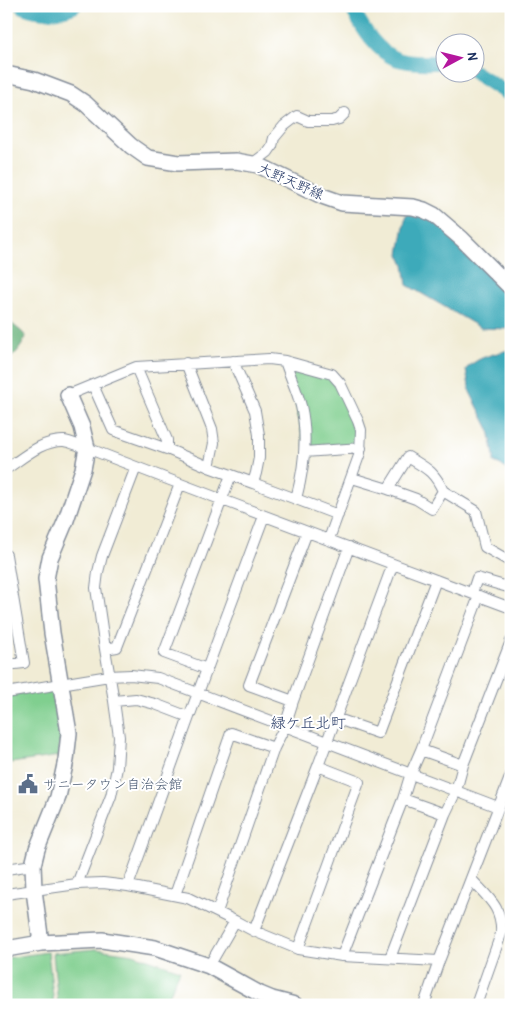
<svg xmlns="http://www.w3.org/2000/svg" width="517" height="1011" font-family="'Patrick Hand','Klee One',sans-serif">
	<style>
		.green { fill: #80cf8f; stroke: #4e7f76 }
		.forest { fill: #68b27a; stroke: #42706c }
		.water { fill: #3caaba; stroke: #2c6c8c }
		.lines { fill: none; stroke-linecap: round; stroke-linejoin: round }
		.river { stroke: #3caaba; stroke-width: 15 }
		.street-casing { stroke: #868e9a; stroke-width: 12 }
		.secondary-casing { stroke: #868e9a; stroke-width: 18 }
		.street { stroke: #fff; stroke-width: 10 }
		.secondary { stroke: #fff; stroke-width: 15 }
		.labels { text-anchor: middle; stroke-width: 4; stroke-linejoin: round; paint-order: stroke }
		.street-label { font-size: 14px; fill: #1b2f5e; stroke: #fff }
		.service-label { font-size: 14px; fill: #4e5e75; stroke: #fff; text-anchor: start }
		.neighbourhood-label { font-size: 15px; fill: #1b2f5e; stroke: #fff }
	</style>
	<rect width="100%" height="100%" fill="#fff"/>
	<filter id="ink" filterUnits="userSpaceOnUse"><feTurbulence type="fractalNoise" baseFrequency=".02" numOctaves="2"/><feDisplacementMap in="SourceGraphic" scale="10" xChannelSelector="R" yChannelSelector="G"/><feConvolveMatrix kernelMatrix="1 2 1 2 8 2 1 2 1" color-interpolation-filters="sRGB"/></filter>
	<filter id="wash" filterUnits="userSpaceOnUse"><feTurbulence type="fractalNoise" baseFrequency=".0096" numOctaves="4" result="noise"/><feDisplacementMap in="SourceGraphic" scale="20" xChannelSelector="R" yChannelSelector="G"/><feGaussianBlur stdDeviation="1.12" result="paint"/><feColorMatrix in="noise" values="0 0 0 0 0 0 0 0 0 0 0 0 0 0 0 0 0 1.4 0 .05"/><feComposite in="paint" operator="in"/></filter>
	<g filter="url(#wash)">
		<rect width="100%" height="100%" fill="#f1ecd5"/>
		<path class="green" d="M287,363L331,375L357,422L359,444L305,450Z
			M54,687L61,730L59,756L11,763L6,734V696Z
			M96,949L133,954L180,970L165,1005H58L53,953Z
			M48,952L54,1005H6V958Z"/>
		<path class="forest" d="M6,319L22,332L26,337C21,347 16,355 6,361Z"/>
		<path class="water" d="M409,210L432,217L511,295V329L481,328L407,285L404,265L399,254L405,220Z
			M511,349V474L501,465L494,462V456L489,429L470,392L466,369C480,355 494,355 511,349Z"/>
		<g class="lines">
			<path class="river" d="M22,6C39,13 57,13 74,6
				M351,6C361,25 371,44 390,56C403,64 430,63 444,62
				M474,72L511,96"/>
		</g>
	</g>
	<g filter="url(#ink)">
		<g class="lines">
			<defs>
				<path id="street" d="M252,164L268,152L272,146L274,138L284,126L297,116L308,121H332L339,119L345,113
					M285,361C290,376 297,391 301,406C308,436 304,469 296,499L338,515
					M186,363L212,429L214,443L209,467L253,483L256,473L259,458V435L255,411L233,361
					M93,385L113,430L167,449V440L136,367
					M68,395L136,367L269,359L285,361L332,374L340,383L358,421L361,430L360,453L329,539
					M167,449L209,467
					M304,452L361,448
					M136,467L102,556L98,572L96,588L105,649L117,647L180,484
					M6,469C23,458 42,440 64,441C71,442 79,446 87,448C228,503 369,555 511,608
					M231,475L164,653L207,669L264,516
					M352,478L388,489L416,499L432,509L443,491L476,511L485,547L511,562
					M253,483L296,499
					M388,489L408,457C426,468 434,471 443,491
					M6,555L24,663L6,665
					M472,593L477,578L511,588
					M479,596L421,750L463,765L511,641
					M105,649L114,701
					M6,693L109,676L131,675L158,678L498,807
					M293,701L249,685L307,532
					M189,717L207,669
					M335,718L378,733L436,580
					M274,748L285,726L293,701L349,547
					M318,766L393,564
					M403,799L411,773L421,750
					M445,814L456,791L463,765
					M6,869L33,865
					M471,879C487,897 503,907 501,934L476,1005
					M77,884L111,796L117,768L119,737L114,701L136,699L155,704L189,717L128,886
					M6,894L77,884L103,883L128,886L188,898L235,921L254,931L298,949L342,956L439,961
					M175,895L231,733L274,748L217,912
					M254,931L318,766L359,782L298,949
					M342,956L403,799L445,814L390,958
					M209,966L235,921
					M424,1005L439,961L511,775"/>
				<path id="secondary" d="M6,74L34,80L71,94L86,104L131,146L148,158L178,163L236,161L258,165L322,196L342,203L413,207L424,210L434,215L462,239L511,288
					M41,943L34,890L33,865L37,849L58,797L66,760L69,733L52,633L46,579L50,558L66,520L83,469L87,448L82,427L68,395
					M6,949L41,943L102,940L155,948L209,966L260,994L272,999L295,1005"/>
			</defs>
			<use href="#street" class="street-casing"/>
			<use href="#secondary" class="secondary-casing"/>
			<use href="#street" class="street"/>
			<use href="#secondary" class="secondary"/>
		</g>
	</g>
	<defs>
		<symbol id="civic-bare" viewBox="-9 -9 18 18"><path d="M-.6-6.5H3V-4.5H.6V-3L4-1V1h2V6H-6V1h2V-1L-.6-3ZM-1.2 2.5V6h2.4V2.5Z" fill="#5c6f8a" stroke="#fff" stroke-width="2.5" paint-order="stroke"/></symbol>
	</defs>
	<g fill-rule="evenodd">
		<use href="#civic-bare" x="14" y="770" width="28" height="28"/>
	</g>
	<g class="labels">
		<g class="street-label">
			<text transform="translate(291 181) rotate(24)" y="5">大野天野線</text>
		</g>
		<g class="service-label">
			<text x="43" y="789">サニータウン自治会館</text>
		</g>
		<g class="neighbourhood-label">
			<text x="308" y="728">緑ケ丘北町</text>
		</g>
	</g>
	<rect width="517" height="1011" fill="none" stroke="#fff" stroke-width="25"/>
	<g transform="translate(460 58) rotate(83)"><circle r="24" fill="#ffffff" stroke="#a4acbf"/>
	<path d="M0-4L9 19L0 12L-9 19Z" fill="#b5179e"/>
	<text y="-8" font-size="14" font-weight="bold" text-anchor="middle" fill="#1b2f5e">N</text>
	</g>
</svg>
